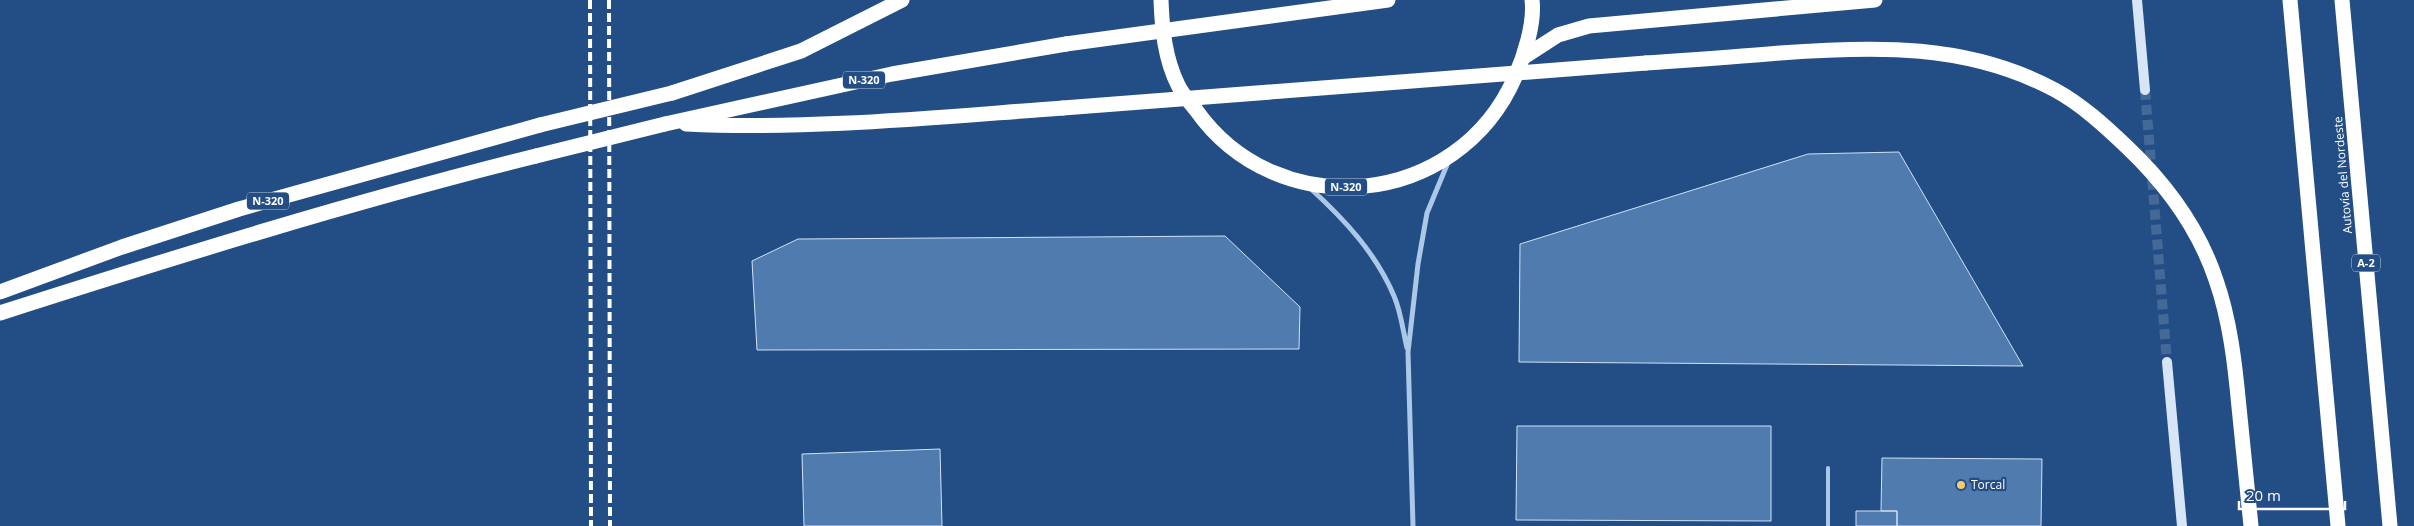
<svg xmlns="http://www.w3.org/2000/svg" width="2414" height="526" font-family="'Open Sans',sans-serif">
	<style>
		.building { fill: #507baf; stroke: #d0e2f7 }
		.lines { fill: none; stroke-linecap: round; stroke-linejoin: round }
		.secondary-tunnel { stroke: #446997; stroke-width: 10; stroke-dasharray: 10 5; stroke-linecap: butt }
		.lane { stroke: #acc8e9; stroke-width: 4 }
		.street { stroke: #acc8e9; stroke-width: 5 }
		.secondary { stroke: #d7e5f7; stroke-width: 10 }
		.highway { stroke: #fff; stroke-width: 15 }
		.rail { stroke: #fff; stroke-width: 4; stroke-dasharray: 9 4; stroke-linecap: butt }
		.highway-bridge { stroke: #fff; stroke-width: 15 }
		.poi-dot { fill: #f4cd6f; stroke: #234e85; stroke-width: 2 }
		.labels { text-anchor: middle; stroke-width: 4.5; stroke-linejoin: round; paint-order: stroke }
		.shield { fill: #234e85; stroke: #bdcada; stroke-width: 1 }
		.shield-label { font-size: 11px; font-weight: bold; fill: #fff }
		.street-label { font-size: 12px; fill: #fff; stroke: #234e85 }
		.poi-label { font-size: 12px; fill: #fff; stroke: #234e85; text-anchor: start }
	</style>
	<rect width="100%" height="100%" fill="#234e85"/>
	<path class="building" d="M1899,152L2023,366L1519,362L1520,244L1808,154Z
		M1225,236L1300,307L1299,349L757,350L752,261L798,239Z
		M1517,426H1771V521L1516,520Z
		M940,449L942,526H804L802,454Z
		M1882,458L2042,459L2041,526H1897V511H1881Z
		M1856,511H1897V526H1856Z"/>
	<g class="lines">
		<path class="secondary-tunnel" d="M2145,90L2167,362"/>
		<path class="lane" d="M1828,526V468"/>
		<path class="street" d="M1310,188C1344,219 1376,253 1394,296C1401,312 1403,331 1407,348
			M1413,526L1408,352L1418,264L1427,213L1449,160"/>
		<path class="secondary" d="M2137,0L2145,90
			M2167,362L2182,526"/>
		<path class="highway" d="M1161,0C1162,29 1165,59 1178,85C1182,94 1190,102 1196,110C1278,226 1458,208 1515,77C1524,57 1535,23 1532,0
			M2290,0L2338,526
			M2342,0L2390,526
			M1524,57L1558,35L1589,26L1875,0
			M1646,63C1690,60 1735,57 1780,53C1874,46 1968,43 2055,90C2081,104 2105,126 2127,147C2166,184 2199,229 2216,280C2230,320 2235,364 2239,407C2243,446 2247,486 2251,526
			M672,93L801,51L902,0
			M665,124L892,74L1066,44
			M686,124C812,130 938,117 1063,108
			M0,292L122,247L239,209L540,125
			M0,313C178,256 355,201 536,156"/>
		<path class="rail" d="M590,0L591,526
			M609,0L610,526"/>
		<path class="highway-bridge" d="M1066,44L1388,0
			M1063,108L1646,63
			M540,125L672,93
			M536,156L665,124"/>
	</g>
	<circle class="poi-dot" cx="1961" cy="485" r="5"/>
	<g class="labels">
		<g class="shield">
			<rect x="843" y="71.5" width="42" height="17" rx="4"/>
			<rect x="1325" y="178.5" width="42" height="17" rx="4"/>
			<rect x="247" y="192.5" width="42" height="17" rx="4"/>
			<rect x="2352" y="254.5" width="28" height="17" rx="4"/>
		</g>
		<g class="shield-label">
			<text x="864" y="84">N-320</text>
			<text x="1346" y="191">N-320</text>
			<text x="268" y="205">N-320</text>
			<text x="2366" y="267">A-2</text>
		</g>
		<g class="street-label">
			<text transform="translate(2343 175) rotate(-95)" y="4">Autovía del Nordeste</text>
		</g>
		<g class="poi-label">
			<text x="1971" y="489">Torcal</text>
		</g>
	</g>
	<path d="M2239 501v8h106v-8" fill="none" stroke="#ffffff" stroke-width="2.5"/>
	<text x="2246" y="501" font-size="15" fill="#ffffff" stroke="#234e85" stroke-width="4" paint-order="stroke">20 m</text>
</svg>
